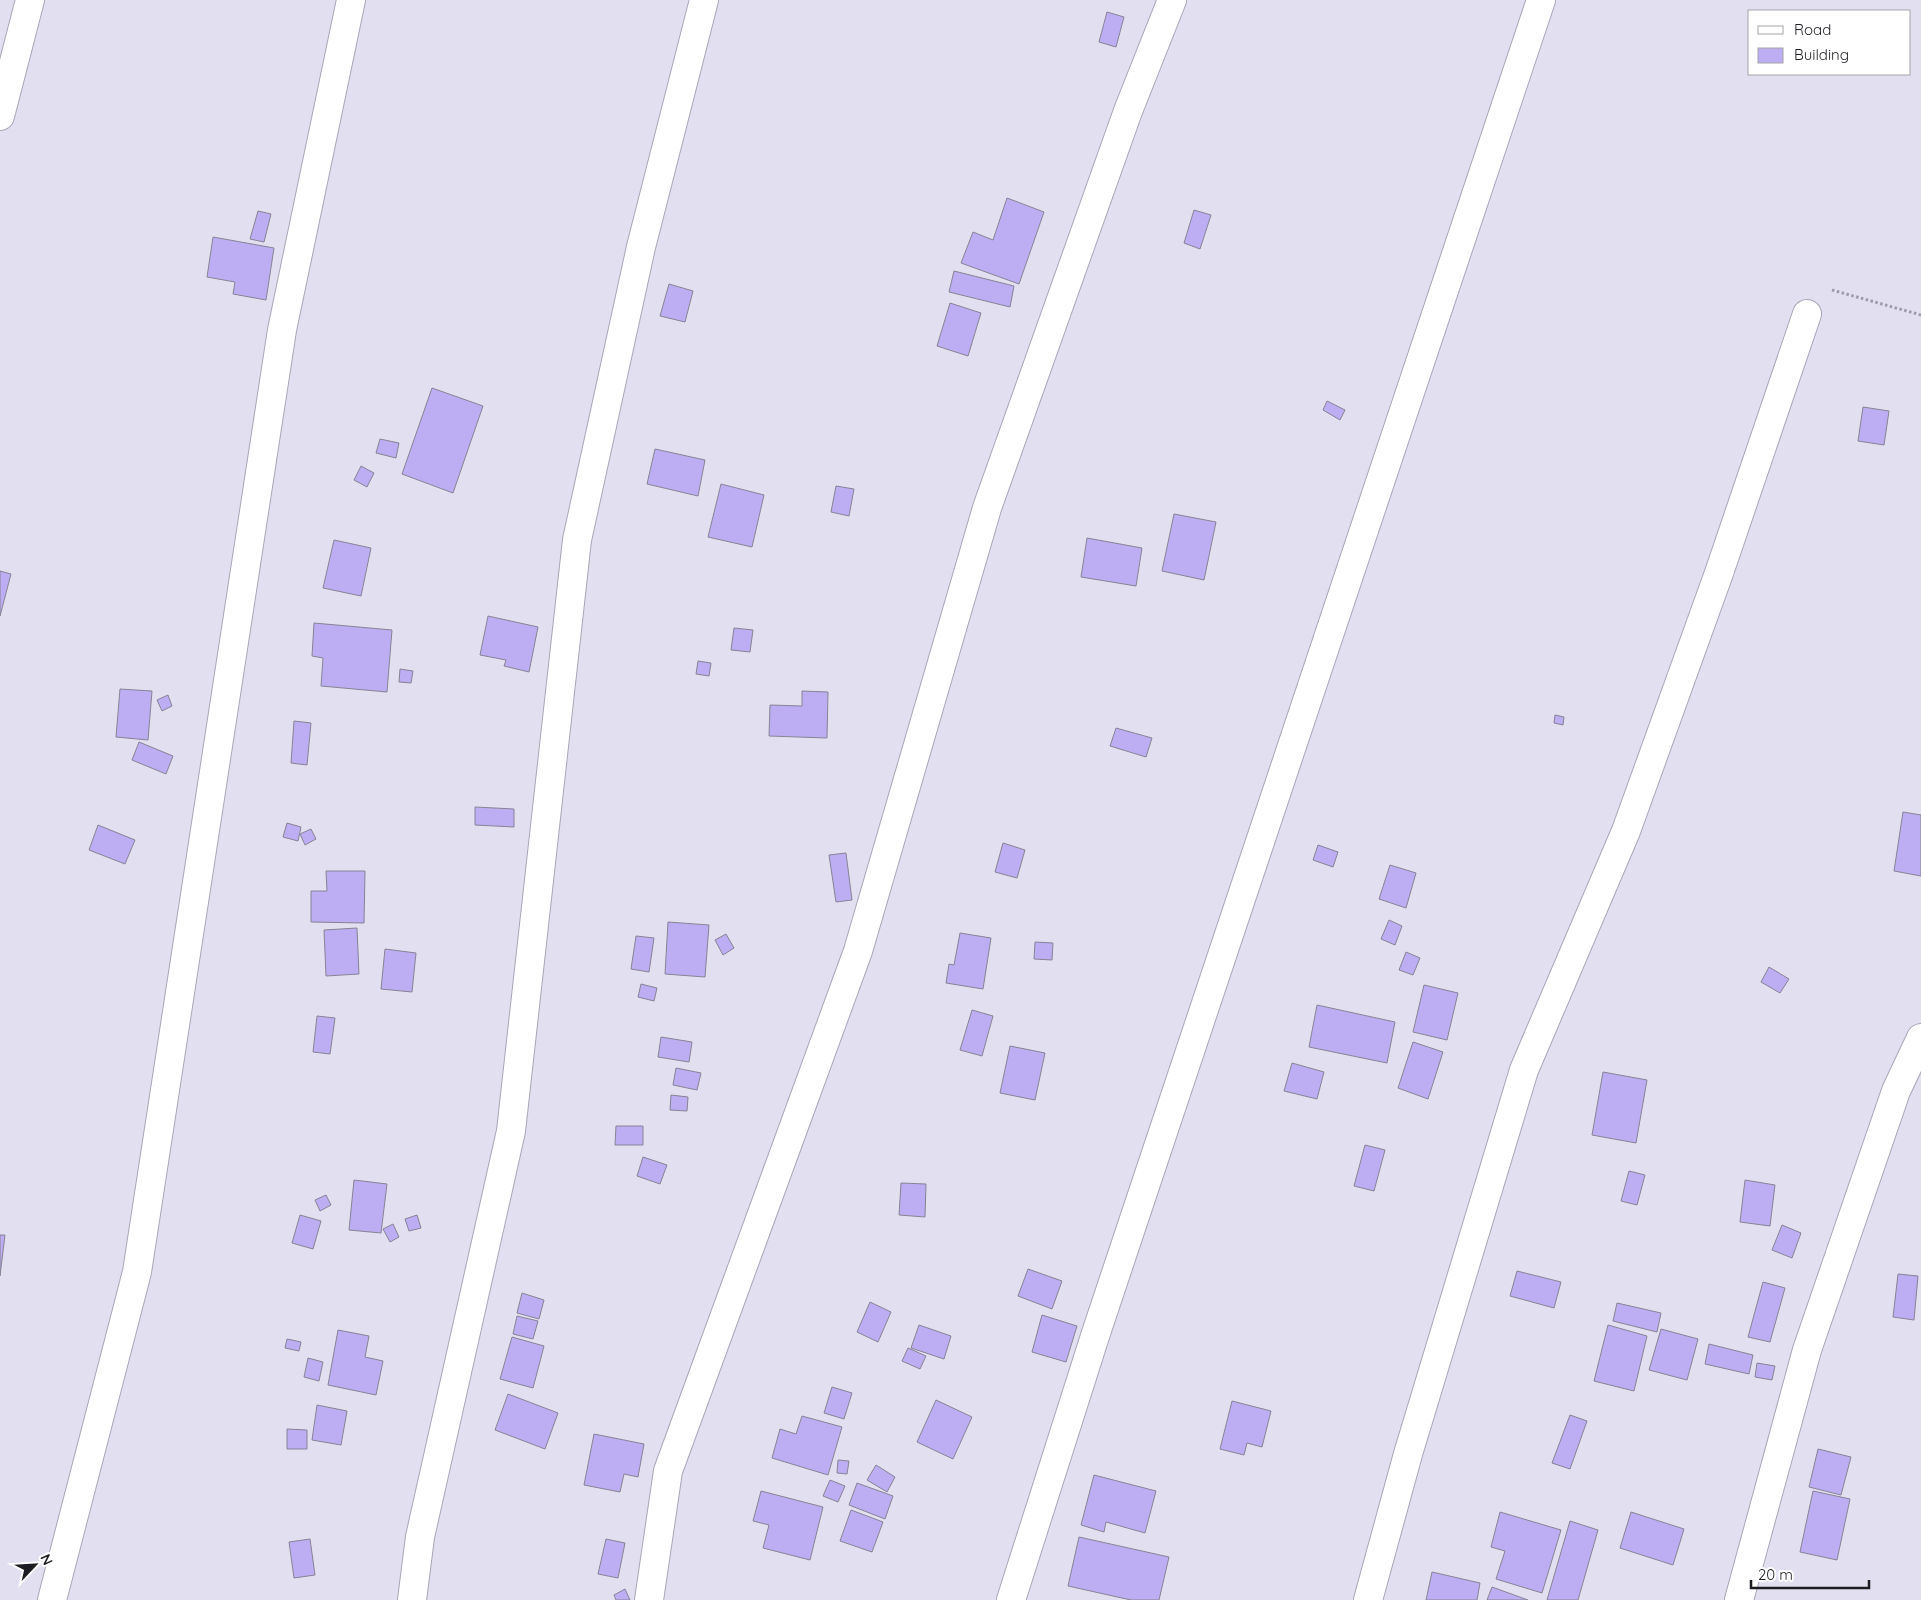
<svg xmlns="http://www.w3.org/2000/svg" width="1921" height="1600" font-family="Quicksand,sans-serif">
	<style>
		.building { fill: #bdadf3; stroke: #878494 }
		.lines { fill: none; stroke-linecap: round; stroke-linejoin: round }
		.minor-casing { stroke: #a9a6b7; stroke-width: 30 }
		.path { stroke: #9e9ba9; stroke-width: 3; stroke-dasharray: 2.5 2.5; stroke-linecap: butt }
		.minor { stroke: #fff; stroke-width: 28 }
	</style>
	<rect width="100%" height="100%" fill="#e2dff1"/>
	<path class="building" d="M1107,12L1124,17L1116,47L1099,42Z
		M1007,198L1044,212L1019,284L961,263L973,232L993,240Z
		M1194,210L1211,215L1200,249L1184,243Z
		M258,211L271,214L264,242L250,239Z
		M213,237L274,248L266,300L233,294L235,282L207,277Z
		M954,271L1014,286L1010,307L949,292Z
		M669,284L693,291L685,322L660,316Z
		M950,303L981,313L968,356L937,346Z
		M432,388L483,406L453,493L402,474Z
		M1327,401L1345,410L1340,420L1323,410Z
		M1863,407L1889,411L1884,445L1858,441Z
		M380,439L399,443L396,458L376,453Z
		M655,449L705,460L698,496L647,484Z
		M361,466L374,473L367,487L354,480Z
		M721,484L764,495L752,547L708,537Z
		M836,486L854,489L849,516L831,512Z
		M1174,514L1216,522L1204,580L1162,571Z
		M1087,538L1142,548L1136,586L1081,577Z
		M334,540L371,548L361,596L323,588Z
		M0,571L11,574L0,616Z
		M488,616L538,627L529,672L504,666L506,660L480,655Z
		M314,623L392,630L387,692L321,686L323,658L312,656Z
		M734,628L753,630L750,652L731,650Z
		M698,661L711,663L709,676L696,674Z
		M400,669L413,671L411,683L399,682Z
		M120,689L152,691L148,740L116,737Z
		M802,691L828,692L827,738L769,736L770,705L802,706Z
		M168,695L172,706L162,711L157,700Z
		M1555,715L1564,717L1563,725L1554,723Z
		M294,721L311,723L307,765L291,763Z
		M1116,728L1152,738L1146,757L1110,746Z
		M139,742L173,756L166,774L132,760Z
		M475,807L514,809V827L475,825Z
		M1903,812L1921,815V876L1894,871Z
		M287,823L301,827L298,841L283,837Z
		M98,825L135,840L125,864L89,850Z
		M311,829L316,839L305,845L300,834Z
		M1003,843L1025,850L1017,878L995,872Z
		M1318,845L1338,852L1333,867L1313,860Z
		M846,853L852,900L836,902L829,855Z
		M1390,865L1416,873L1406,908L1379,899Z
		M326,871H365L364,923L311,922V891H327Z
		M1389,920L1402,926L1395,945L1381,939Z
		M668,922L709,925L705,977L665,974Z
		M357,928L359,974L326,976L324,930Z
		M960,933L991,938L983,989L946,983L949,964L954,965Z
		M726,934L734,948L723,955L715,940Z
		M636,936L654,938L649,972L631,969Z
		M1035,942L1053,943L1052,960L1034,959Z
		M385,949L416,953L412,992L381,989Z
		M1406,952L1420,958L1413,975L1399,970Z
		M1769,967L1789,979L1780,993L1761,982Z
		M641,984L657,988L654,1001L638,997Z
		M1424,985L1458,993L1447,1040L1413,1032Z
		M1317,1005L1395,1022L1387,1063L1309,1047Z
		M972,1010L993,1016L982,1056L960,1050Z
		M317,1016L335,1018L330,1054L313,1052Z
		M661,1037L692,1042L689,1062L658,1057Z
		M1413,1042L1443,1052L1428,1099L1398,1088Z
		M1010,1046L1045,1053L1035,1100L1000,1093Z
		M1292,1063L1324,1072L1317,1099L1284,1091Z
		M676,1068L701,1073L697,1090L673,1085Z
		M1603,1072L1647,1080L1636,1143L1592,1135Z
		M671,1095L688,1097L687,1111L670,1110Z
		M616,1126H643V1145H615Z
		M1365,1145L1385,1150L1374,1191L1354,1186Z
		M643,1157L667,1165L660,1184L637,1176Z
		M1629,1171L1645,1175L1637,1205L1621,1201Z
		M354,1180L387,1184L381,1233L349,1230Z
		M1745,1180L1775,1185L1770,1226L1740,1222Z
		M901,1183L926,1184L925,1217L899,1215Z
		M326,1195L331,1205L320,1211L315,1200Z
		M300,1215L321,1221L313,1249L292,1243Z
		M417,1215L421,1228L409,1231L405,1219Z
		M393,1224L399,1237L390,1242L383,1229Z
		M1782,1225L1801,1233L1792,1258L1772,1250Z
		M0,1235H5L0,1276Z
		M1028,1269L1062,1281L1052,1309L1018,1296Z
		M1517,1271L1561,1282L1554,1308L1510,1296Z
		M1898,1274L1918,1276L1914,1320L1893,1317Z
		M1763,1282L1785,1288L1770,1342L1748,1337Z
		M522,1293L544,1300L539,1319L517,1313Z
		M870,1302L891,1312L878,1342L857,1332Z
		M1617,1303L1661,1313L1657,1332L1613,1321Z
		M1042,1315L1077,1326L1066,1362L1032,1352Z
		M517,1316L538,1321L533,1339L513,1334Z
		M919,1325L951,1336L944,1359L911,1348Z
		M1608,1325L1647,1336L1634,1391L1594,1381Z
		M1661,1329L1698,1339L1687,1380L1649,1370Z
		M338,1330L369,1336L365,1357L383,1361L376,1395L328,1385Z
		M512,1337L544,1346L533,1388L500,1379Z
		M287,1339L301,1342L299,1351L285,1348Z
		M1709,1344L1753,1355L1749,1374L1705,1364Z
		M908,1348L926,1356L920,1369L902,1361Z
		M308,1358L323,1362L319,1381L304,1377Z
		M1757,1363L1775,1366L1772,1380L1755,1377Z
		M832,1387L852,1393L844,1419L824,1413Z
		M508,1394L558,1413L545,1449L495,1430Z
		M936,1400L972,1417L953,1459L917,1442Z
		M1232,1401L1271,1411L1262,1447L1247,1443L1244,1455L1220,1449Z
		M317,1405L347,1411L341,1445L312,1440Z
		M1570,1415L1587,1421L1570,1469L1552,1463Z
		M802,1416L842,1427L828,1475L772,1458L780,1429L796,1434Z
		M287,1429L307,1430V1449H287Z
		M594,1434L644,1444L638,1477L624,1474L620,1492L584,1485Z
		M1818,1449L1851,1457L1841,1495L1809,1487Z
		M838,1460L849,1461L847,1474L837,1473Z
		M876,1465L895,1477L887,1492L867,1480Z
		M1094,1475L1156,1491L1145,1533L1106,1522L1104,1532L1081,1525Z
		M830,1480L845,1486L838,1502L823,1496Z
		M857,1483L893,1496L885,1519L849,1505Z
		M761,1491L823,1507L810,1560L763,1548L769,1525L753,1521Z
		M1813,1491L1850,1499L1837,1560L1800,1552Z
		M851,1510L883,1522L872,1552L840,1541Z
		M1500,1512L1561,1530L1542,1593L1496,1579L1505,1551L1491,1547Z
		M1631,1512L1684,1529L1673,1565L1620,1548Z
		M1570,1521L1598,1530L1578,1600H1547Z
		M1079,1537L1169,1557L1159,1600H1131L1068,1586Z
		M310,1539L315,1575L294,1578L289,1542Z
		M606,1539L625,1543L618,1578L598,1574Z
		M1432,1572L1480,1583L1477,1600H1426Z
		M1492,1587L1528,1600H1487Z
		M625,1589L630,1600H616L614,1595Z"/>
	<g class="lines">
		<defs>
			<path id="minor" d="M0,116L30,0
				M52,1600L137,1272L282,330L351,0
				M412,1600L420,1537L511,1131L577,540L641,247L704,0
				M649,1600L668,1471L858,951L987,508L1128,111L1172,0
				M1011,1600L1096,1333L1541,0
				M1368,1600L1408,1454L1524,1070L1626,831L1719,573L1807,314
				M1739,1600L1807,1350L1896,1091L1921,1038"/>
		</defs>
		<use href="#minor" class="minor-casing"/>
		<path class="path" d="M1832,290L1921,315"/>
		<use href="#minor" class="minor"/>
	</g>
	<rect x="1748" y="10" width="162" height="65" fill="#ffffff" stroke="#a5a4a7"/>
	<rect x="1758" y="26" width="25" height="8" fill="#ffffff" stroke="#a5a4a7"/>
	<text x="1794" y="35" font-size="15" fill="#1d1c22">Road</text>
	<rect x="1758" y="48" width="25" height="15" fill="#bdadf3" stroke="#a5a4a7"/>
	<text x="1794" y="60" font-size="15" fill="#1d1c22">Building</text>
	<g transform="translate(35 1565) rotate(65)" stroke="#ffffff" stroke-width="4" paint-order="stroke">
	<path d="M0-4L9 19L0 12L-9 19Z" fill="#1d1c22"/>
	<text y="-8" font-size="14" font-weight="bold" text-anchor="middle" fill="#1d1c22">N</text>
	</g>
	<path d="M1751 1580v8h118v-8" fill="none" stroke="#1d1c22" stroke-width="2.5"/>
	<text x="1758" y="1580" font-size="15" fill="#1d1c22" stroke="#ffffff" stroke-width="4" paint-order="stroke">20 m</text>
</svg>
